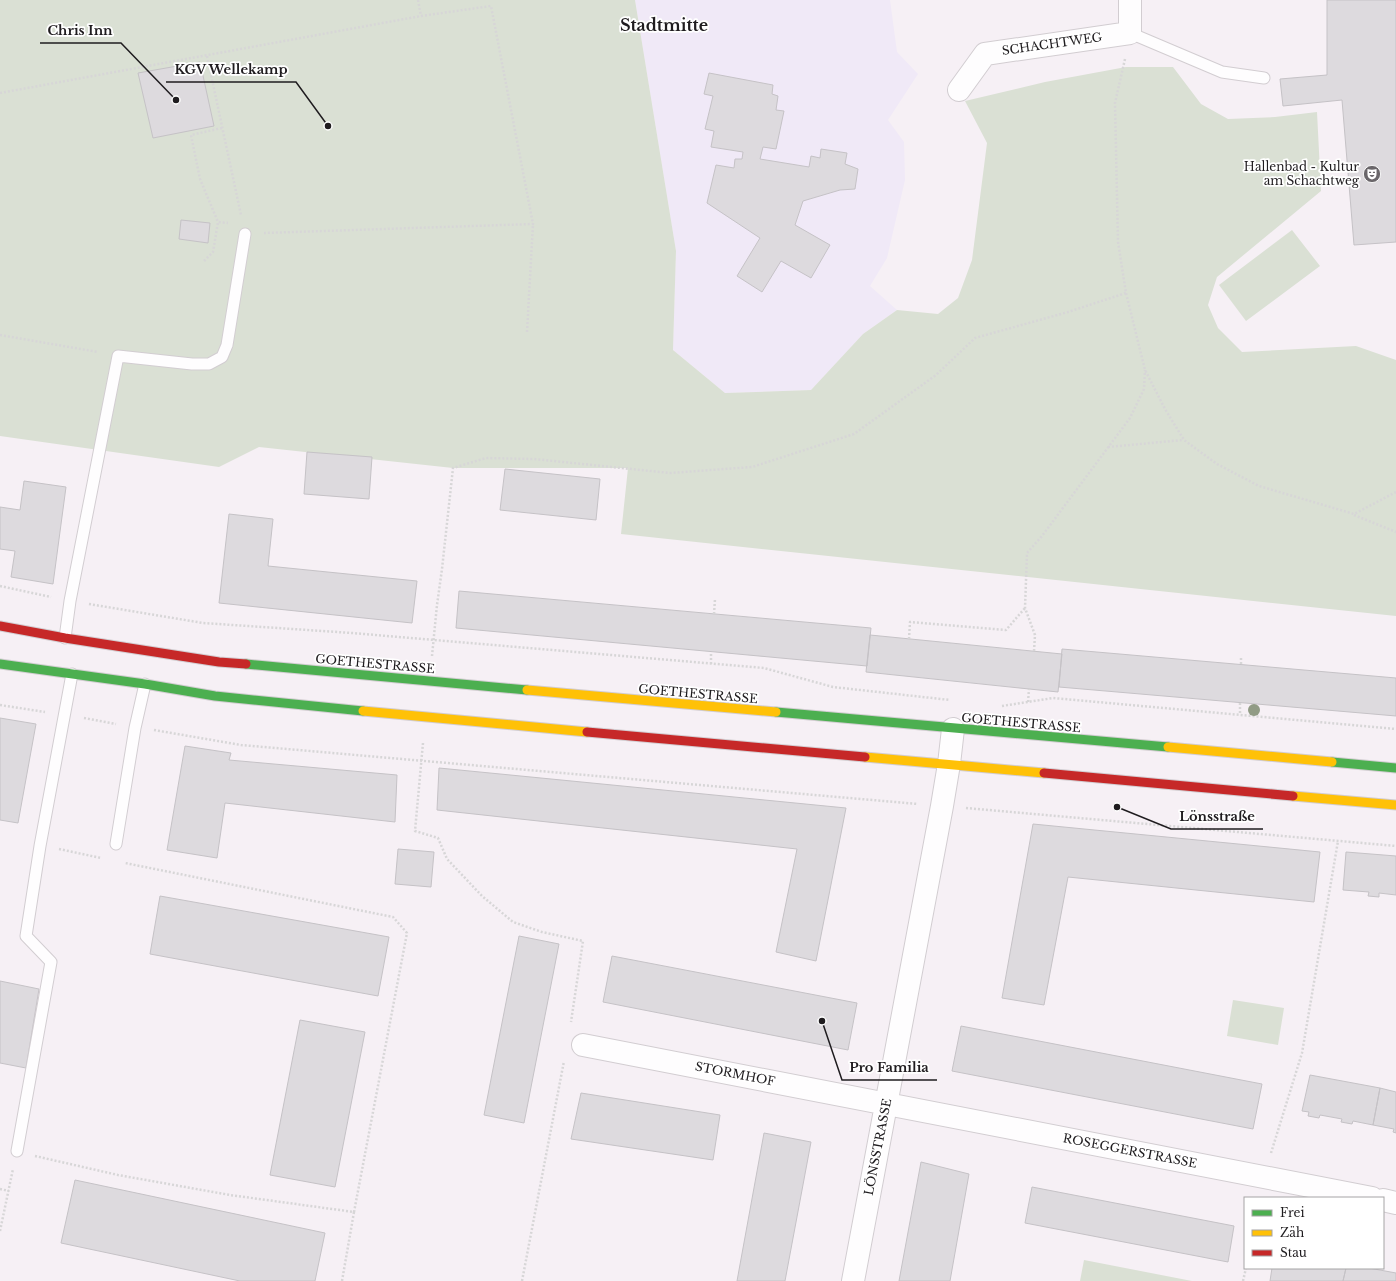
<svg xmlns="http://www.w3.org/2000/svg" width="1396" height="1281" font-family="'Libre Baskerville',serif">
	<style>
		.education { fill: #f0e9f7 }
		.green { fill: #dae0d4 }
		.building { fill: #dddade; stroke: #c5c2c6 }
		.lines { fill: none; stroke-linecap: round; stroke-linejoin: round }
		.lane-casing { stroke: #d2cdd1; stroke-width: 13 }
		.street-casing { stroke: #d2cdd1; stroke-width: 24 }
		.fast-casing { stroke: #d2cdd1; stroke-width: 11 }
		.slow-casing { stroke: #d2cdd1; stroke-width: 11 }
		.jam-casing { stroke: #d2cdd1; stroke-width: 11 }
		.path { stroke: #d7d6d7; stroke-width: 2.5; stroke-dasharray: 2 2; stroke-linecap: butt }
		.lane { stroke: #fefdfe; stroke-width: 11 }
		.street { stroke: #fefdfe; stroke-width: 22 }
		.fast { stroke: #4caf50; stroke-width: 9 }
		.slow { stroke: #ffc107; stroke-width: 9 }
		.jam { stroke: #c62828; stroke-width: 9 }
		.tree { fill: #919b85 }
		.labels { text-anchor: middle; stroke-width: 3.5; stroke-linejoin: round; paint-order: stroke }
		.street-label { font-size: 12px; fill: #1f1c1f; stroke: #fff }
		.poi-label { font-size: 12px; fill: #1f1c1f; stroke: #fff; text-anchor: end }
		.district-label { font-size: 16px; font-weight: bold; fill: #1f1c1f; stroke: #fff }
		.leader { fill: none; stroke: #1f1c1f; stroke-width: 1.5 }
		.callout-dot { fill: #1f1c1f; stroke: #fff; stroke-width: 1.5 }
		.callout-label { font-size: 13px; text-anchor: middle; font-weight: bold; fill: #1f1c1f; stroke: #fff; stroke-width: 3.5; stroke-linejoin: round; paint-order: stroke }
	</style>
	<rect width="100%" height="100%" fill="#f6f0f5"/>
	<path class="education" d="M635,0H890L897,52L918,74L888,120L904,142L905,180L887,258L870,286L897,310L863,334L811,390L725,393L673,350L676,251Z"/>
	<path class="green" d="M0,0H635L676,251L673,350L725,393L811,390L863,334L897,310L938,314L958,298L972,260L987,143L965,101L1045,82L1126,67H1173L1201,104L1228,119L1275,117L1317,112L1321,191L1217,277L1208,305L1218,328L1242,352L1356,346L1396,360V616L621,534L628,468H453L259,447L219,467L0,436Z
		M1292,230L1320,266L1246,321L1219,285Z
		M1233,1000L1284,1008L1278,1045L1227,1036Z
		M1084,1260L1192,1281H1080Z"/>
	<path class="building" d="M1327,0H1396V242L1354,245L1342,100L1283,106L1280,79L1327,75Z
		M200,62L214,126L153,138L138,73Z
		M709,73L773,85L772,94L778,96L776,110L784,111L776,149L763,147L760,159L809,167L811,156L820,158L821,149L847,153L845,164L858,169L855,189L840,190L803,201L795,225L830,245L811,278L781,261L762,292L737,276L760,238L707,203L716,165L734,168L735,159H742L743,152L711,147L714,131L705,129L713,96L704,94Z
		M181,220L210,223L208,243L179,239Z
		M307,452L372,457L369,499L304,494Z
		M505,469L600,479L596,520L500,510Z
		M24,481L66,487L53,584L11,577L15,551L0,549V507L20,510Z
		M229,514L273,519L268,566L417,581L412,623L219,603Z
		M459,591L871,628L867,666L456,628Z
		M870,635L1062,654L1058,692L866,672Z
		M1062,649L1396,678V716L1059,687Z
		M0,718L36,724L18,823L0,820Z
		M185,746L231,753L229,760L397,775L395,822L225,803L217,858L167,850Z
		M439,768L846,808L816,961L776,952L797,849L437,810Z
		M1033,824L1320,852L1314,902L1068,877L1044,1005L1002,998Z
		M398,849L434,852L431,887L395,884Z
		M1346,852L1396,856V895L1379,893V897L1368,896L1369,892L1343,890Z
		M160,896L389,937L378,996L150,954Z
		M519,936L559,944L524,1123L484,1115Z
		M612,956L857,1003L848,1050L603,1002Z
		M0,981L39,989L26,1068L0,1063Z
		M300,1020L365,1032L335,1187L270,1175Z
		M961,1026L1262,1084L1253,1129L952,1071Z
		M1310,1075L1380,1088L1373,1125L1353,1121L1352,1124L1341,1122L1342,1119L1320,1115L1319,1118L1308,1116L1309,1112L1302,1111Z
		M1380,1088L1396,1092V1133L1393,1132L1394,1129L1373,1125Z
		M581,1093L720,1115L713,1160L571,1139Z
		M764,1133L811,1142L785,1281H737Z
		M921,1162L969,1174L950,1281H899Z
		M75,1180L325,1233L315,1281H240L61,1243Z
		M1032,1187L1234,1226L1228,1262L1025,1223Z
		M1272,1268H1346L1343,1281H1270Z
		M1346,1268H1369L1396,1273V1281H1343Z"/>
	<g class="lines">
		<defs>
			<path id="lane" d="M1130,33L1222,72L1264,78
				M65,638L70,601L118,356L192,364H209L222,357L227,345L245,234
				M116,844L135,728L145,684
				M17,1151L51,962L26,936L40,846L72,674"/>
			<path id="street" d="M959,90L985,54L1130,33V0
				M583,1045L1372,1198
				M1383,1200L1396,1203
				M853,1281L942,806L949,764L953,729"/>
			<path id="fast" d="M0,664L145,684L215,696L363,711
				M246,664L527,690
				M776,712L1168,747
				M1332,762L1396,768"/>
			<path id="slow" d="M527,690L776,712
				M363,711L587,732
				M1168,747L1332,762
				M865,757L1044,773
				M1293,796L1396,805"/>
			<path id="jam" d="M0,626L65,638L219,662L246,664
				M587,732L865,757
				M1044,773L1293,796"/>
		</defs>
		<use href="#lane" class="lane-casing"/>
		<use href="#street" class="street-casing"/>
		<use href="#fast" class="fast-casing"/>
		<use href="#slow" class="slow-casing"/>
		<use href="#jam" class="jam-casing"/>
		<path class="path" d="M418,0L421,16
			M207,56L241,215
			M1125,59L1115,103L1118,242L1126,293L1145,370L1165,409L1184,440L1217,464L1259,486L1354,514L1396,492
			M0,93L421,16L491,6L533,224L264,233
			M222,128L191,135L200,179L218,222L228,223
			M204,261L213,252L218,222
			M527,332L533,224
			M0,335L98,352
			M1108,447L1183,440
			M1354,515L1396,532
			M0,586L51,597
			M89,604L203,623L352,633L764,668L833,687L950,700
			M714,614L715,599
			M909,639L910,622L1006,630L1025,608
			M1034,651L1035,635L1025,608L1027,553L1042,536L1130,418L1144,389L1145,370
			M432,656L437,605L442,569L453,468L486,458L534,459L670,473L752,467L854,434L936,375L975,338L1068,312L1126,293
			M1241,658V665
			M711,664V652
			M1028,702L1029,689
			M1240,703V715
			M0,705L45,712
			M1002,706L1053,698L1396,729
			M84,718L116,724
			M154,730L241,745L918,804
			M423,743L415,831L438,838L447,859L482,896L513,922L542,932L583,941L571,1022
			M966,808L1396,846
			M59,849L101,858
			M1271,1153L1302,1053L1338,841
			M35,1156L118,1175L230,1195L354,1212L407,933L393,917L125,863
			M0,1189L9,1191
			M0,1231L13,1169
			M342,1281L354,1212
			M522,1281L564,1061
			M1243,1281L1246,1268"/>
		<use href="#lane" class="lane"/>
		<use href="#street" class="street"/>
		<use href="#fast" class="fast"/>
		<use href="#slow" class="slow"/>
		<use href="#jam" class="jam"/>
	</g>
	<circle class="tree" cx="1254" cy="710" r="6"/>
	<defs>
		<symbol id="theatre-disc" viewBox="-11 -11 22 22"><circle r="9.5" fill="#6a666a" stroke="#fff"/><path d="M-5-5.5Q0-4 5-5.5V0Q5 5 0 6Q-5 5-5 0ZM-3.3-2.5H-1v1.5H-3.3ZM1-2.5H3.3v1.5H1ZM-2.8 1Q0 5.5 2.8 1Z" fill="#fff"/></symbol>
	</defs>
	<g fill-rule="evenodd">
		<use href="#theatre-disc" x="1362" y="164" width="20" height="20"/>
	</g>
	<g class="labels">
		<g class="street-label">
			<text transform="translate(1052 44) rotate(-8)" y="4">SCHACHTWEG</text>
			<text transform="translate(375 664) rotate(5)" y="4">GOETHESTRASSE</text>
			<text transform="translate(698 694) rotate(5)" y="4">GOETHESTRASSE</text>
			<text transform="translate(1021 723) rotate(5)" y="4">GOETHESTRASSE</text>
			<text transform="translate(735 1074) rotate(11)" y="4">STORMHOF</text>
			<text transform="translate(878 1147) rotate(-79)" y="4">LÖNSSTRASSE</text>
			<text transform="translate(1130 1151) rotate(11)" y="4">ROSEGGERSTRASSE</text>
		</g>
		<g class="poi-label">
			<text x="1359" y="171">Hallenbad - Kultur<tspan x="1359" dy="14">am Schachtweg</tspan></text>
		</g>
		<g class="district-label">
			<text x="664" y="31">Stadtmitte</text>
		</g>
	</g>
	<path class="leader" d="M176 100L121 43H40M328 126L296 82H166M1117 807L1171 829H1263M822 1021L842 1080H937"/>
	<g class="callout-dot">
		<circle cx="176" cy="100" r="4"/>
		<circle cx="328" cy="126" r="4"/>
		<circle cx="1117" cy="807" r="4"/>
		<circle cx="822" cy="1021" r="4"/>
	</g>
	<g class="callout-label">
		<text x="80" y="35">Chris Inn</text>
		<text x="231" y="74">KGV Wellekamp</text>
		<text x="1217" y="821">Lönsstraße</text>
		<text x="889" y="1072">Pro Familia</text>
	</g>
	<rect x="1244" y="1197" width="140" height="72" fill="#ffffff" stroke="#a5a4a5"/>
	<rect x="1252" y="1210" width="20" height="6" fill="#4caf50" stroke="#a5a4a5"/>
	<text x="1280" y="1217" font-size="12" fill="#1f1c1f">Frei</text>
	<rect x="1252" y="1230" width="20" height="6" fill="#ffc107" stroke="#a5a4a5"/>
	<text x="1280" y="1237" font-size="12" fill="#1f1c1f">Zäh</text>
	<rect x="1252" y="1250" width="20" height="6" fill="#c62828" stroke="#a5a4a5"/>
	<text x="1280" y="1257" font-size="12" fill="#1f1c1f">Stau</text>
</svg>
